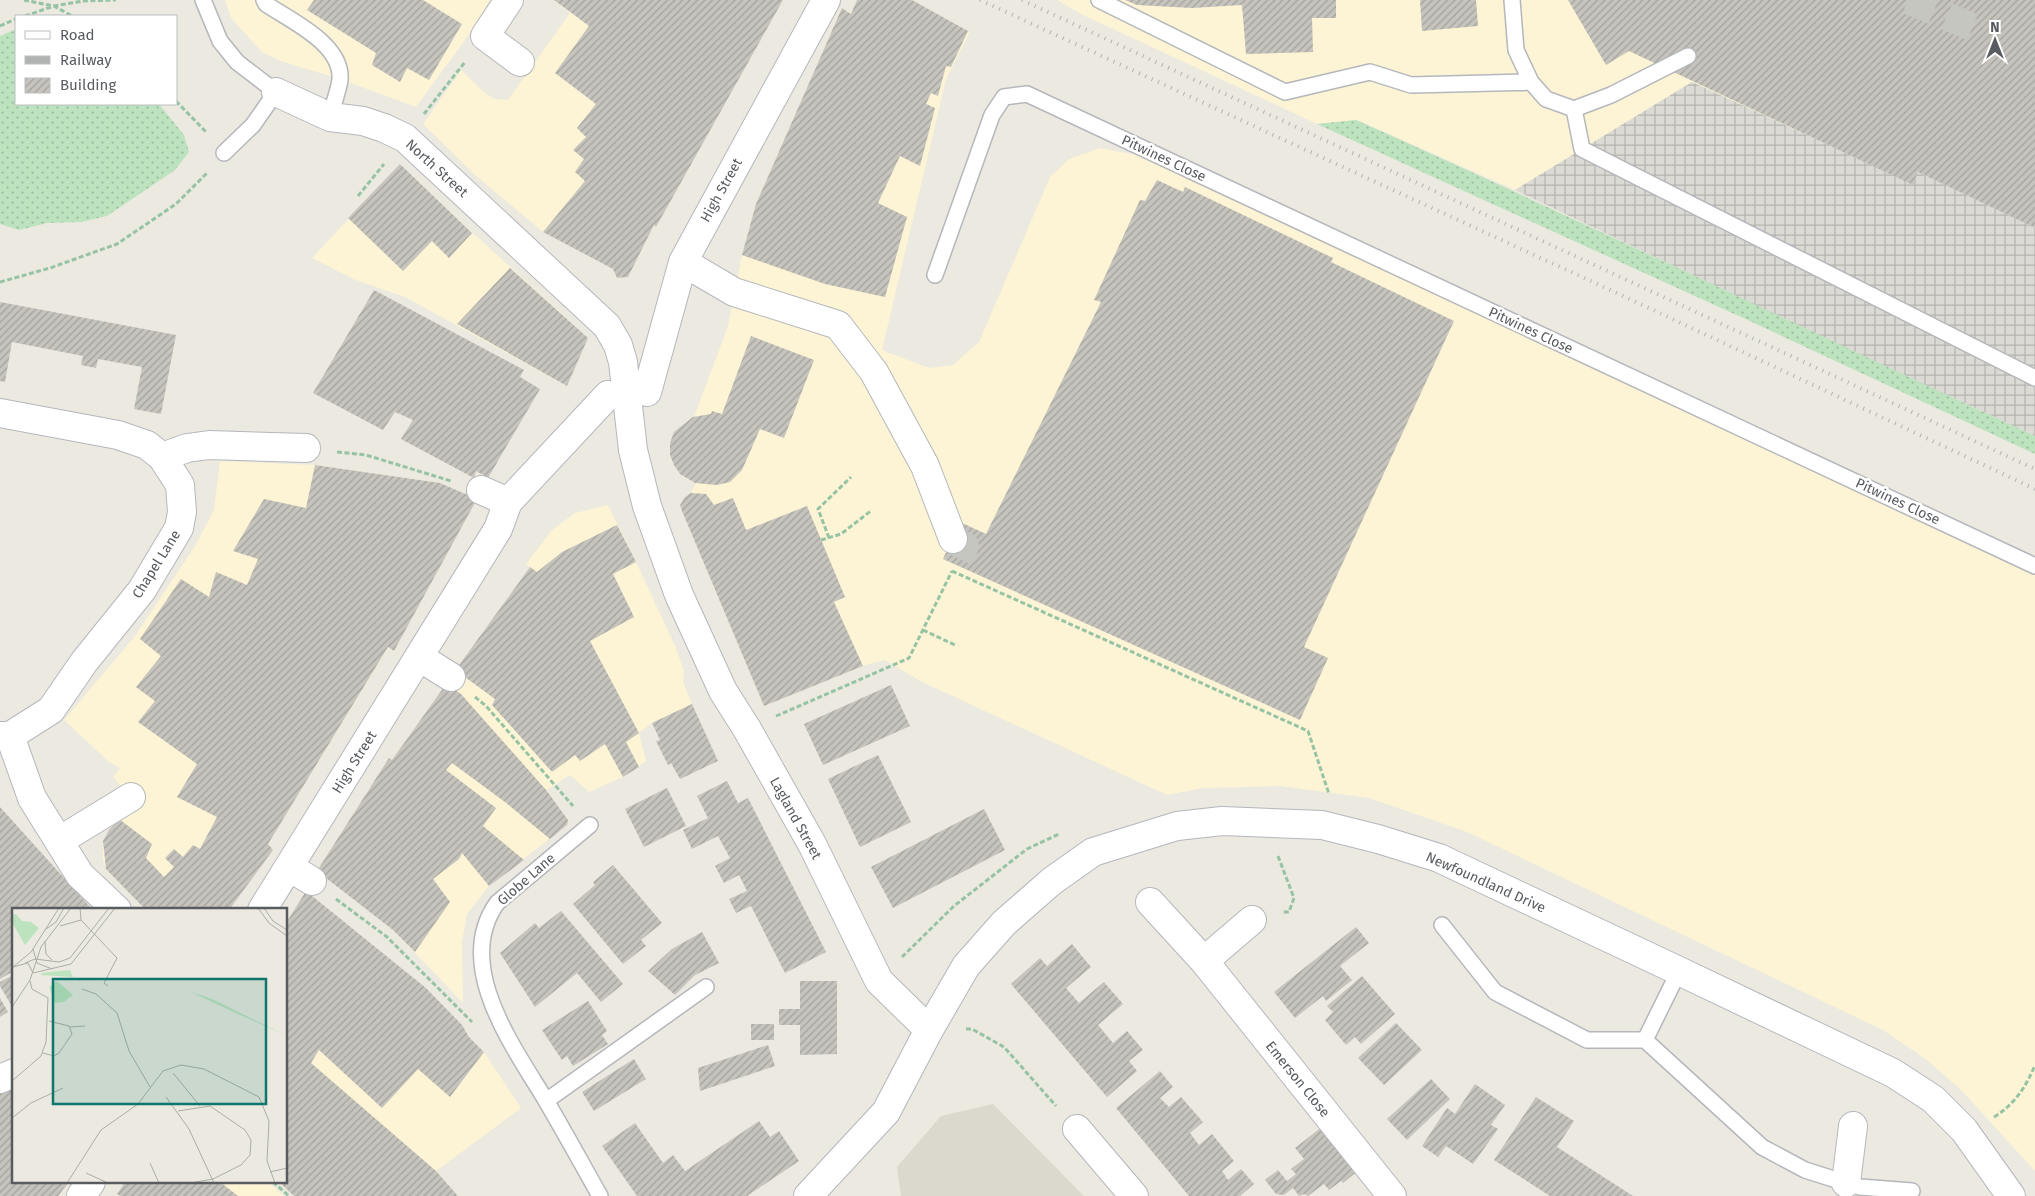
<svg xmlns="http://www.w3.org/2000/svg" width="2035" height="1196" font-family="'Fira Sans',sans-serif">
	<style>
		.commercial { fill: #fcf4d4 }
		.industrial { fill: url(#industrial-grid) }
		.education { fill: #dbd8ce }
		.grass { fill: url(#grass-dots) }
		.building { fill: url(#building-hatch) }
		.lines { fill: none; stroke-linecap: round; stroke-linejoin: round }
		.street-tunnel { stroke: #c6c6c0; stroke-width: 28; stroke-dasharray: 28 14; stroke-linecap: butt }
		.lane-casing { stroke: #b5b7bc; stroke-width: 18 }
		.street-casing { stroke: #b5b7bc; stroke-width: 30 }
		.secondary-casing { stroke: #b3b6bc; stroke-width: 30 }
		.path { stroke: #96c3a4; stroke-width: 3; stroke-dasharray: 5 2.5; stroke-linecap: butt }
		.lane { stroke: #fff; stroke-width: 15 }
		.street { stroke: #fff; stroke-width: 28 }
		.secondary { stroke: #fff; stroke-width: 28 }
		.rail { stroke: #b1b2b2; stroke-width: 4; stroke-dasharray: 1 6; stroke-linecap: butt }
		.labels { text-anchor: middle; stroke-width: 5; stroke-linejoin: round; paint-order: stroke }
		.street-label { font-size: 14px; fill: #585c60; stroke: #fff }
		.inset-road { fill: none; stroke: #acada9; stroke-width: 1 }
		.view { fill: #0f766e; fill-opacity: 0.15; stroke: #0f766e; stroke-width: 2.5 }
		.inset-edge { fill: none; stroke: #585c60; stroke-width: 2.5 }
	</style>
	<defs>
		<pattern id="industrial-grid" width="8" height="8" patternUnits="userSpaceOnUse" patternTransform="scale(1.25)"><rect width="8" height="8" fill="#dcdad4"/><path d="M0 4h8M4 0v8" fill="none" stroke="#b5b4af"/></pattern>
		<pattern id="grass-dots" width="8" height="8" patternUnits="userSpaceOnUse" patternTransform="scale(1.25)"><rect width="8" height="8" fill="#bce3be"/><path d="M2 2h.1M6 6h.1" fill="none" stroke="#9cbb9e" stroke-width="1.8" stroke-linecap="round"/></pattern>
		<pattern id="building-hatch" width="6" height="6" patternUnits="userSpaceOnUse" patternTransform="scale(1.25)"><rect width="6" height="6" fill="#c6c4bd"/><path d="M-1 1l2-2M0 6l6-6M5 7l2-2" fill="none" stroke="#a4a29d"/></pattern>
	</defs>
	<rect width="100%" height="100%" fill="#ebe9e0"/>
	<path class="commercial" d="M225,0H490L465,40L416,107L340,79L283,62L262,52L231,18Z
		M554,0H783L656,227L654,226L628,277L617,278L613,269L543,232L476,176L423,124L461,70L486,94L495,99L508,100L570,13Z
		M857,0H912L970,32L946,79L882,350L929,368L953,365L979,342L1050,177L1069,159L1100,148L1142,156L2035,574V1171L1962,1091L1927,1060L1883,1030L1467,832L1369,798L1280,786L1204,788L1167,795L922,682L885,660L863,666L764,706L682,511L680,505L685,497L691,493L695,484L680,474L674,465L670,455V443L674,432L694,417L728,326L742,255L756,204L842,8L851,13Z
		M1057,0H2035V228L1919,172L1913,185L1692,82L1515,190L1357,120L1317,124L1083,15Z
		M400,164L473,233L588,338L567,386L405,297L353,279L312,258Z
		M220,461L315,465L440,483L477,499L394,651L388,648L268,844L273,850L229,910H146L106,869L103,860V841L131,797L113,777L120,768L109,762L64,720L135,636L195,546L214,510Z
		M608,505L636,562L676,648L684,671L683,682L692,704L652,723L639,733L646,761L623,777L589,792L570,775L547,790L568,820L567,825L489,886L467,914L462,942L463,1003L393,930L317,871L389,758L392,760L492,620L530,567L526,564L552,530L575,513Z
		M306,891L426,988L462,1025L469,1037L484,1052L521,1108L436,1171L458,1196H294L279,1182H286V923Z
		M125,1182H268L284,1196H120L117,1194Z"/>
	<path class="industrial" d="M1692,82L1913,184L1918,172L2035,228V436L1833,342L1515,190Z"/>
	<path class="education" d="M993,1104L1084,1196H901L897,1167L941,1116Z"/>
	<path class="grass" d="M16,29V104H159L184,135L189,152L175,170L107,216L81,222L47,223L19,230L0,224V36Z
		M1356,120C1584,221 1808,331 2035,436V454L1752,322L1317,124Z"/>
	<path class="building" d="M314,0H423L462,24L429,80L407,68L400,82L372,65L376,53L307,10Z
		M554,0H783L656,227L654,225L628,277L617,278L613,269L543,232L585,181L575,172L584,159L573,150L586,137L577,128L596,104L555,73L589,26Z
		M857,0H912L968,31L951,67L946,66L938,96L931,93L926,104L935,108L920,166L900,156L878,203L907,217L885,297L825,284L742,255L756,204L842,8L851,14Z
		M1125,0H1336V18H1312L1313,52L1246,54L1242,5L1192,8L1137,5Z
		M1420,0H1476L1478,26L1422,31Z
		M1568,0H2035V228L1918,172L1913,185L1629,51L1606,65Z
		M400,164L472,233L449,258L432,241L403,271L348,218Z
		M1157,180L1183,192L1185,187L1333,258L1331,262L1454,321L1304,647L1328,658L1300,720L943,559L960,522L986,534L1101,302L1094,300L1140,200L1145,201Z
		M510,268L588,338L567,386L457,324Z
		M374,290L524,370L520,377L540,389L488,478L476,471L474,478L401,439L413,420L395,412L383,430L313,393Z
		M0,302L176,335L161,414L134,409L142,367L98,359L96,368L81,365L83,356L12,342L5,382L0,381Z
		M751,336L814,360L784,438L760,429L742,470L730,482L717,485L695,483L680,474L674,465L670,455V443L674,432L693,417L711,414L712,411L722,414Z
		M315,465L440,483L477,499L394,651L388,647L268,844L273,850L229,910H146L106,869L103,841L109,830L119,819L152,844L146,858L164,877L174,867L165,858L174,849L183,857L193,845L200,849L217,817L177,797L197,764L138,722L155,701L136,687L161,656L140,639L181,579L209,597L216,572L247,585L258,559L233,551L264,499L306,508Z
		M691,493L706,494L714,505L733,498L746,530L807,506L845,597L834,602L863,666L764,706L682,511L680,505L685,497Z
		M617,525L636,562L613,574L634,617L590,641L639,733L626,742L639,767L623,777L605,744L580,761L575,755L552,772L492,705L495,699L458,672L457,668L530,567L537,572L562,552Z
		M891,685L910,726L823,765L804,724Z
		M449,686L461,694L547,791L568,820L567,825L550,839L505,802L452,763L446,770L496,808L483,826L524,860L489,886L462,853L459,859L433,879L450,902L415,952L393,930L317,871L389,758L392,760L444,687Z
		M692,704L718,761L680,779L671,763L668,765L656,741L660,740L652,723Z
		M878,755L911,822L860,847L828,779Z
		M727,781L738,803L748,798L826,952L785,973L751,906L736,913L729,899L747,891L739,875L724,883L715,866L730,858L718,836L692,849L683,830L708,818L697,796Z
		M667,788L686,826L644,847L625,809Z
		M0,807L93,910H14V971L0,979Z
		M984,809L1005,850L893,908L871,867Z
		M613,865L662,923L641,940L646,946L623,964L573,904L595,885L593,882Z
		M306,891L426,988L462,1025L469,1037L484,1052L450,1097L418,1069L382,1108L319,1050L311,1063L436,1171L458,1196H294L279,1182H286V923Z
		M561,911L623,984L601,1002L577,973L535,1007L500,953L535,923L539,928Z
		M1356,927L1369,943L1340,966L1352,980L1326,1001L1323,996L1295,1018L1274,992Z
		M702,932L719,963L695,975L675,995L648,971L672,949Z
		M1072,944L1091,967L1066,988L1079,1003L1104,982L1123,1004L1098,1025L1113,1043L1127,1031L1143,1050L1129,1061L1137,1071L1107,1097L1011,984L1040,958L1047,966Z
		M13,975L14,977V1010L0,986V982Z
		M1362,976L1395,1014L1361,1044L1355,1037L1346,1045L1325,1020L1333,1012L1327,1006Z
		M800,981H837V1054L800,1055V1025H779V1009H800Z
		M0,998L8,1012L0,1017Z
		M588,1001L607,1031L602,1035L608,1044L573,1066L567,1056L562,1060L542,1030Z
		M1396,1023L1422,1050L1384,1085L1358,1058Z
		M751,1024H774V1040H751Z
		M768,1045L775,1066L700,1091L698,1068Z
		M634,1059L646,1079L594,1111L582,1092Z
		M1160,1071L1173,1087L1160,1098L1169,1107L1181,1097L1203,1122L1190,1133L1199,1145L1212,1134L1234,1161L1222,1171L1228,1180L1241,1169L1254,1184L1240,1196H1189L1116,1108Z
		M1431,1079L1450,1099L1407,1140L1387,1119Z
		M1475,1084L1505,1105L1491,1125L1498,1129L1473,1164L1446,1146L1438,1157L1422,1146L1447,1108L1455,1114Z
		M14,1087V1182H69L58,1196H0V1093Z
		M1536,1097L1574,1121L1557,1147L1633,1196H1550L1494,1160Z
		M759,1121L770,1137L779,1131L799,1161L747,1196H637L602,1146L635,1123L663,1163L673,1155L685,1171Z
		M1323,1126L1359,1170L1343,1183L1341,1181L1329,1190L1324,1184L1308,1196L1304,1194L1299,1196L1293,1188L1284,1195L1276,1194L1265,1180L1278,1170L1287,1181L1296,1174L1291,1169L1304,1159L1295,1148Z
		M125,1182H220L238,1196H120L117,1194Z"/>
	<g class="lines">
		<path class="street-tunnel" d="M1908,0L1982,31
			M953,539L965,546L956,565"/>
		<defs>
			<path id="lane" d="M203,0L220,41L237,62L276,92L253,125L224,153
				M264,0L266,4C291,21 343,44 340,80C338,92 333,105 330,117
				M1099,0L1285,92L1370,72L1411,85L1531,82
				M1512,0L1516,50L1531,82L1546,99L1574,109L1611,95L1688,56
				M1574,109L1582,149L2035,378
				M935,275L992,115L1004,97L1027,94L2035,566
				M590,825L497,903C453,965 513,1046 545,1099C564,1131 582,1164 600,1196
				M1442,925L1495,992L1587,1040H1645L1762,1147L1805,1170L1846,1183L1860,1187L1912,1191
				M1645,1040L1679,971
				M546,1101L706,987"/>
			<path id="street" d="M509,0L485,36L520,62
				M276,92L330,117L363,121L384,128L405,138L607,326L618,345L623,362L633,450L647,506L679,595L723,691L747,729L812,844L879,981L929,1030
				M683,262L734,292L838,325L874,372L925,466L953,539
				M647,392L683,262L826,0
				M0,413L118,435L147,445L162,457L180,485L182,512L179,528L142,590L84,662L51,710L10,736H0
				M162,457L187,448L209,445L306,448
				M481,490L508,502
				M419,657L451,677
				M10,736L32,798L80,875L117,910
				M59,841L131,797
				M289,867L312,881
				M1150,902L1204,961L1392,1196
				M262,910L498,529L508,502L608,395
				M1204,961L1252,920
				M0,1079L14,1073
				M1077,1129L1134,1196
				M1846,1183L1853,1126
				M81,1196L91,1182"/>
			<path id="secondary" d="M808,1196L886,1112L929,1030L966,966L1004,923L1052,881L1093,852L1177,826L1222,821L1322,825L1378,839L1439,858L1679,971L1893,1073L1933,1099L1964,1130L2011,1196"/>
		</defs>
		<use href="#lane" class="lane-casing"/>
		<use href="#street" class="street-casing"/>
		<use href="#secondary" class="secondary-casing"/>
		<path class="path" d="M24,0L54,6L72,16
			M25,16L54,6L83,1L116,0
			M0,26L16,19
			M176,101L207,133
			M424,114L465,62
			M358,196L384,164
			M0,282L50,268L117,244L176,204L208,172
			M337,452L366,455L451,481
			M829,538L818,509L851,477
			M821,540L841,534L872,510
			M952,571L1308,731L1329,794
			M923,630L955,645
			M475,697L486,706L573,806
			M776,716L909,658L952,571
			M1278,856L1294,898L1289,912H1283
			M336,899L387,937L472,1022
			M902,957L954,906L1027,849L1059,834
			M966,1029H972L1004,1047L1056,1106
			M1994,1117C2014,1105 2026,1087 2035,1065
			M273,1182L289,1196"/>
		<use href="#lane" class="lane"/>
		<use href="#street" class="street"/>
		<use href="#secondary" class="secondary"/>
		<path class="rail" d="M980,0L1619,294L2035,489
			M1022,0L2035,469"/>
	</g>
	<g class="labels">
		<g class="street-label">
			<text transform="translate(1164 158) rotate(25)" y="5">Pitwines Close</text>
			<text transform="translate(437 168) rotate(42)" y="5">North Street</text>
			<text transform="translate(721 190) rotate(-61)" y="5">High Street</text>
			<text transform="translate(1531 330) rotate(25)" y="5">Pitwines Close</text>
			<text transform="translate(1898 501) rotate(25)" y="5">Pitwines Close</text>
			<text transform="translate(156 564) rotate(-58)" y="5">Chapel Lane</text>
			<text transform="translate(354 762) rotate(-58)" y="5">High Street</text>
			<text transform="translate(796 818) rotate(61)" y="5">Lagland Street</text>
			<text transform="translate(526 879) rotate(-41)" y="5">Globe Lane</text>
			<text transform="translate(1486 882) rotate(24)" y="5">Newfoundland Drive</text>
			<text transform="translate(1298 1079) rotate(51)" y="5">Emerson Close</text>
		</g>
	</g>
	<g transform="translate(12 908)">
		<rect width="275" height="275" fill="#ebe9e0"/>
		<path d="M4,6L10,13L19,14L27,20L13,37L0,14V7ZM45,73L61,87L52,94L43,95L37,79ZM179,84L200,91L275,128L224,105Z" fill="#bce3be"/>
		<path d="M58,62L61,69L29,67L30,65Z" fill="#bce3be"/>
		<path class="inset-road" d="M68,0L69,12L105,50L92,75L96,78M246,0L257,15L275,28M252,0L261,13L275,22M48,18L69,12M34,21L44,14L52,0M33,33L34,46L40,52M21,41L25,55L40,61M13,55L23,51L47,54L58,50L97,0M1,59L19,44L47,0M1,59L16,55L21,65M21,65L59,56L103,0M70,81L84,86L105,105L117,143L138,179M0,99L18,72L29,39L59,0M58,119L73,118M31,145L42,148L47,145L60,126L57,118L37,113M161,165L188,198M0,173L29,148L34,134L36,90L20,81L18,73M154,189L177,221L202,275M166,203L198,198L233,222L239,232L238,247L229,257L201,271L179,275M0,210L19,195L51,180M138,255L147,275M258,264L275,260M74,265L96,275M55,275L89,222L126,196L151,163L169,157L192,161L247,189L257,213L255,253L263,275"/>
		<path class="view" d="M41,71H254V196H41Z"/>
		<rect width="275" height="275" class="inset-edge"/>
	</g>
	<rect x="15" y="15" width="162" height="90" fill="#ffffff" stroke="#bcbebf"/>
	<rect x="25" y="31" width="25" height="8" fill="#ffffff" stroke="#bcbebf"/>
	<text x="60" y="40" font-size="15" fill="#585c60">Road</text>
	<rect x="25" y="56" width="25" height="8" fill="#b1b2b2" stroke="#bcbebf"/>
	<text x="60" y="65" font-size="15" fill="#585c60">Railway</text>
	<rect x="25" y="78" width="25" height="15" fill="url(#building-hatch)" stroke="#bcbebf"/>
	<text x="60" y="90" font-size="15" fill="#585c60">Building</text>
	<g transform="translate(1995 40)" stroke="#ffffff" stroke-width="4" paint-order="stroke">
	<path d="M0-4L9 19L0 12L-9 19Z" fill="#585c60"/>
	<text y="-8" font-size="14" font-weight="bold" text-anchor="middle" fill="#585c60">N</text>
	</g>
</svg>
